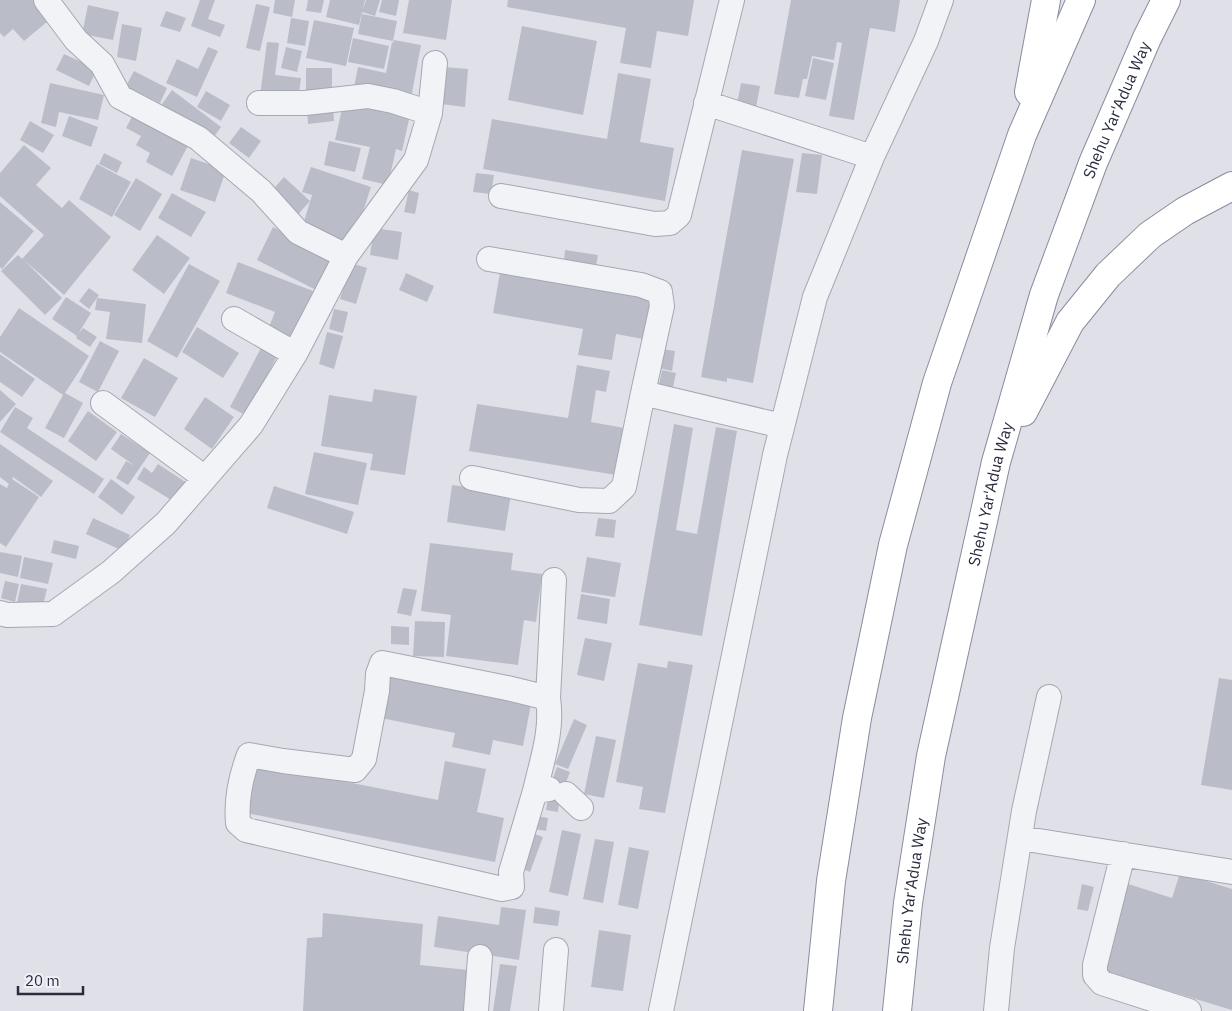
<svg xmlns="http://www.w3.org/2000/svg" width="1232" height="1011" font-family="'IBM Plex Sans',sans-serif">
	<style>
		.building { fill: #babcc8 }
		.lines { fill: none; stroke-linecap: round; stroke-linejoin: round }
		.minor-casing { stroke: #a5a7b2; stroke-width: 26 }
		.highway-casing { stroke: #888c9e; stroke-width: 30 }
		.minor { stroke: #f2f3f7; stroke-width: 24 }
		.highway { stroke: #fff; stroke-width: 28 }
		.labels { text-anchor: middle; stroke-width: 4; stroke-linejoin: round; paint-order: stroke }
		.street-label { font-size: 16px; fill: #292c3f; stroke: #eff0f6 }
	</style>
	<rect width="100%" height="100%" fill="#e0e1e8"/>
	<path class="building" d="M0,0H38L53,17L24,41L13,29L4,37L0,33Z
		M200,0H215L208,19L225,25L220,37L191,26Z
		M275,0H295L292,17L273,13Z
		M308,0H324L321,13L306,11Z
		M330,0H365L359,25L326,17Z
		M366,0H380L375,16L362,12Z
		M382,0H399L396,16L379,12Z
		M409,0H452L446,40L403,33Z
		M508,0H694L688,36L657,31L651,68L620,63L626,28L507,7Z
		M791,0H900L895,32L870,28L854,120L829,116L842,43L837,42L834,60L812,56L807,79H803L799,98L774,94Z
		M256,4L270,7L260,51L246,48Z
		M88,5L119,12L113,40L82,34Z
		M166,11L186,18L180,32L160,26Z
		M362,14L397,21L393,41L358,34Z
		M291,18L309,21L305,46L287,43Z
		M314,20L354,28L346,66L306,58Z
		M122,24L142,28L136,61L117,57Z
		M522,26L597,41L583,115L508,100Z
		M353,38L389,46L384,69L348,62Z
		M394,40L421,45L411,98L354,87L358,67L386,73L392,42L393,43Z
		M267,42L279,43L275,75L301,78L298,100L260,96Z
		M208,47L218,51L197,97L166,83L177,59L198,69Z
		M286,47L302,51L297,72L281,68Z
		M64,54L97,69L89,86L56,70Z
		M813,58L834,63L826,100L805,96Z
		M444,67L468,69L465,107L441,104Z
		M306,68H332V97H306Z
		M134,71L167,88L160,103L126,86Z
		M618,73L651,79L640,142L674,148L665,201L483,169L492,119L607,139Z
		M50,83L104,95L98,120L59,112L56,127L41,123Z
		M741,83L760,86L755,113L736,110Z
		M172,90L221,127L211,141L162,104Z
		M206,91L230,105L221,121L197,107Z
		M344,100L410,115L402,151L396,149L388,185L362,179L370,147L335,140Z
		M333,106L334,121L308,124L307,108Z
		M134,113L190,142L172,176L146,162L150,153L136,145L141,136L126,128Z
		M69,116L98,127L91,147L62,136Z
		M30,121L54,135L43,153L20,140Z
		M241,127L261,141L249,158L229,143Z
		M329,141L361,148L355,172L324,165Z
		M24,145L51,168L36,185L62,208L69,200L111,237L64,295L24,260L62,298L45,315L1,271L18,255L22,259L44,235L0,196V173Z
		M742,150L794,159L753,383L727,378V382L701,377Z
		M104,153L122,162L117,173L99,164Z
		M802,153L822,155L817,194L796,192Z
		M191,158L226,170L215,202L180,190Z
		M97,164L131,182L112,217L79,199Z
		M311,167L371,187L352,245L302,228L312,195L302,192Z
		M476,173L494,175L491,194L473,192Z
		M284,177L310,201L295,218L269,194Z
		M136,178L162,194L140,231L114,215Z
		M409,190L419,193L415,214L404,212Z
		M172,193L206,212L191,237L158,218Z
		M0,202L34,231L2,269L0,267Z
		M273,227L333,257L316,290L257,260Z
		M374,228L402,232L398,260L370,255Z
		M157,235L190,258L164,294L132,270Z
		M565,250L598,255L596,266L564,262Z
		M238,262L313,291L293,342L267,332L275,312L226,293Z
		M351,263L367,268L356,304L340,299Z
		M189,264L220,281L177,358L147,341Z
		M501,267L656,294L648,340L616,334L612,360L578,355L583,329L493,313Z
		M406,273L434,286L427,302L399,290Z
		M89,288L99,295L89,309L79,301Z
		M66,297L91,313L78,334L83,328L97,337L90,347L76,338L77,336L52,319Z
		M97,298L146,304L142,343L106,339L110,312L95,310Z
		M19,308L89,356L65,393L83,403L64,438L45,428L63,395L0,352V337Z
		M334,309L348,312L343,333L329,329Z
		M197,327L239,353L223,378L182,352Z
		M327,332L343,336L334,369L319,364Z
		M100,341L119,351L98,392L79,382Z
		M262,346L278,354L247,416L230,407Z
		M662,349L675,351L672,371L659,368Z
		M0,354L35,379L22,397L0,382Z
		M144,358L178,378L155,417L121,398Z
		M577,365L610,371L606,392L596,390L591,422L630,429L622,476L469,451L477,404L568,418Z
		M662,370L676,373L671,397L657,395Z
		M374,389L417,396L405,475L370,470L373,454L321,446L329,395L372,402Z
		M0,390L16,404L0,422Z
		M205,397L234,417L212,449L184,429Z
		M15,407L33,418L27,428L104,479L94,494L0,432Z
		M88,411L117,432L96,461L68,441Z
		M674,424L693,428L676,530L697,534L716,427L737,431L702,636L639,625Z
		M121,434L150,453L128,485L116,478L126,461L135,466L111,449Z
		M0,444L53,481L41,497L13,477L12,479L39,497L6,547L0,543V484L7,488L9,484L0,477Z
		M314,452L367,463L358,505L305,494Z
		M158,464L193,487L181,506L137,479L144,467L152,473Z
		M111,479L135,497L122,515L98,497Z
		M452,485L511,494L505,531L447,522Z
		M274,486L354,512L347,534L267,508Z
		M93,518L130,535L123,551L86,534Z
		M598,518L616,520L614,538L595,536Z
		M54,540L79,546L76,559L51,553Z
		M430,543L513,553L511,570L542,574L536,622L524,620L518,665L446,656L451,615L421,611Z
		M0,552L22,556L18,577L0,573Z
		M24,557L53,563L48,584L20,578Z
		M587,557L621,563L615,597L581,592Z
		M5,581L19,584L15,602L1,598Z
		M21,584L47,589L41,613L16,608Z
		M403,588L417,590L411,616L397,613Z
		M581,594L610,599L607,624L577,619Z
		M415,621L445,622L444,657L413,656Z
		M391,626L409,627V645L391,644Z
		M585,638L612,643L604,681L577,675Z
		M668,661L693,665L665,813L639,809L643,787L616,782L638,663L667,668Z
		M385,669L532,699L523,746L493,740L490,755L452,747L455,733L376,717Z
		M1219,678L1232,680V790L1201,785Z
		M574,719L587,725L568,769L555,764Z
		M596,736L616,740L604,798L584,794Z
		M445,761L486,769L477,812L504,818L495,862L241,812L251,763L438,800Z
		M557,767L570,772L563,790L550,786Z
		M549,793L560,795L558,812L546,810Z
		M536,816L548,818L546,831L534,829Z
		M562,830L581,834L568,896L549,892Z
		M530,832L543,837L530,872L516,866Z
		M595,839L614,842L603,903L583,899Z
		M629,847L649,851L638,909L618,905Z
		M1180,873L1232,889V1010L1099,970L1122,882L1172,898Z
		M1082,884L1094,887L1088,911L1077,909Z
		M501,907L526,910L519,960L434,947L438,916L499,925Z
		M535,907L560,911L558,926L533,923Z
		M323,913L423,924L420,965L468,970L464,1011H303L307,938L322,937Z
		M599,930L631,935L623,991L591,987Z
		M500,964L517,966L510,1011H493Z"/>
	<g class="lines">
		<defs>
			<path id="minor" d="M259,103H305L368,96L393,101L430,113
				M706,103L872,157
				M501,196L655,224L670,223L679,215L732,0
				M346,256L416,160L430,113L435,63
				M489,259L641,285L660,292L662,306L643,393L782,426
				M234,319L295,354
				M103,403L205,478
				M472,478L579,500L609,501L624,487L643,393
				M0,613L7,615L53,614L111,572L166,523L251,425L295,354L346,256L298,232L261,191L198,138L120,97L102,64L76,40L46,0
				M548,698L554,580
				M535,791L511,872L512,887L502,889L246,830L238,823C236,800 241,776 249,755L283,761L355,770L364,759L377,691L378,674L382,663L507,688L548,698C553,730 542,760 535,791L549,789
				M566,794L581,808
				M1020,838L1232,872
				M1123,854L1095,965V975L1102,983L1189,1011
				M476,1011L480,957
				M551,1011L556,950
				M661,1011L775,455L815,297L872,157L926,41L941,0
				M996,1011L1002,948L1024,811L1049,697"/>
			<g id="highway">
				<path d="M1029,92L1046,0"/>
				<path d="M1023,412L1070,322L1108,275L1150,235L1185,211L1232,186"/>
				<path d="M818,1011L831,881L857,718L893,545L937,383L1022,135L1081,0"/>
				<path id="s1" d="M897,1011L908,903L931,756L996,462L1044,295L1093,163L1147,38L1166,0"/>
			</g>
		</defs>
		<use href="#minor" class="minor-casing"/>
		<use href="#highway" class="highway-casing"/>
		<use href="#minor" class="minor"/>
		<use href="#highway" class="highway"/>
	</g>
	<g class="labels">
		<g class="street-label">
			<text dy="6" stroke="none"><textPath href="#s1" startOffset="931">Shehu Yar'Adua Way</textPath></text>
			<text dy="6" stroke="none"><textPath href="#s1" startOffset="526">Shehu Yar'Adua Way</textPath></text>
			<text dy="6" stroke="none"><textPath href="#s1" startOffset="121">Shehu Yar'Adua Way</textPath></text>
		</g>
	</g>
	<path d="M18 986v8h65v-8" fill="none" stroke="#292c3f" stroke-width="2.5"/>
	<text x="25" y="986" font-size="15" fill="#292c3f" stroke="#eff0f6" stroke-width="4" paint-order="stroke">20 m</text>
</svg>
